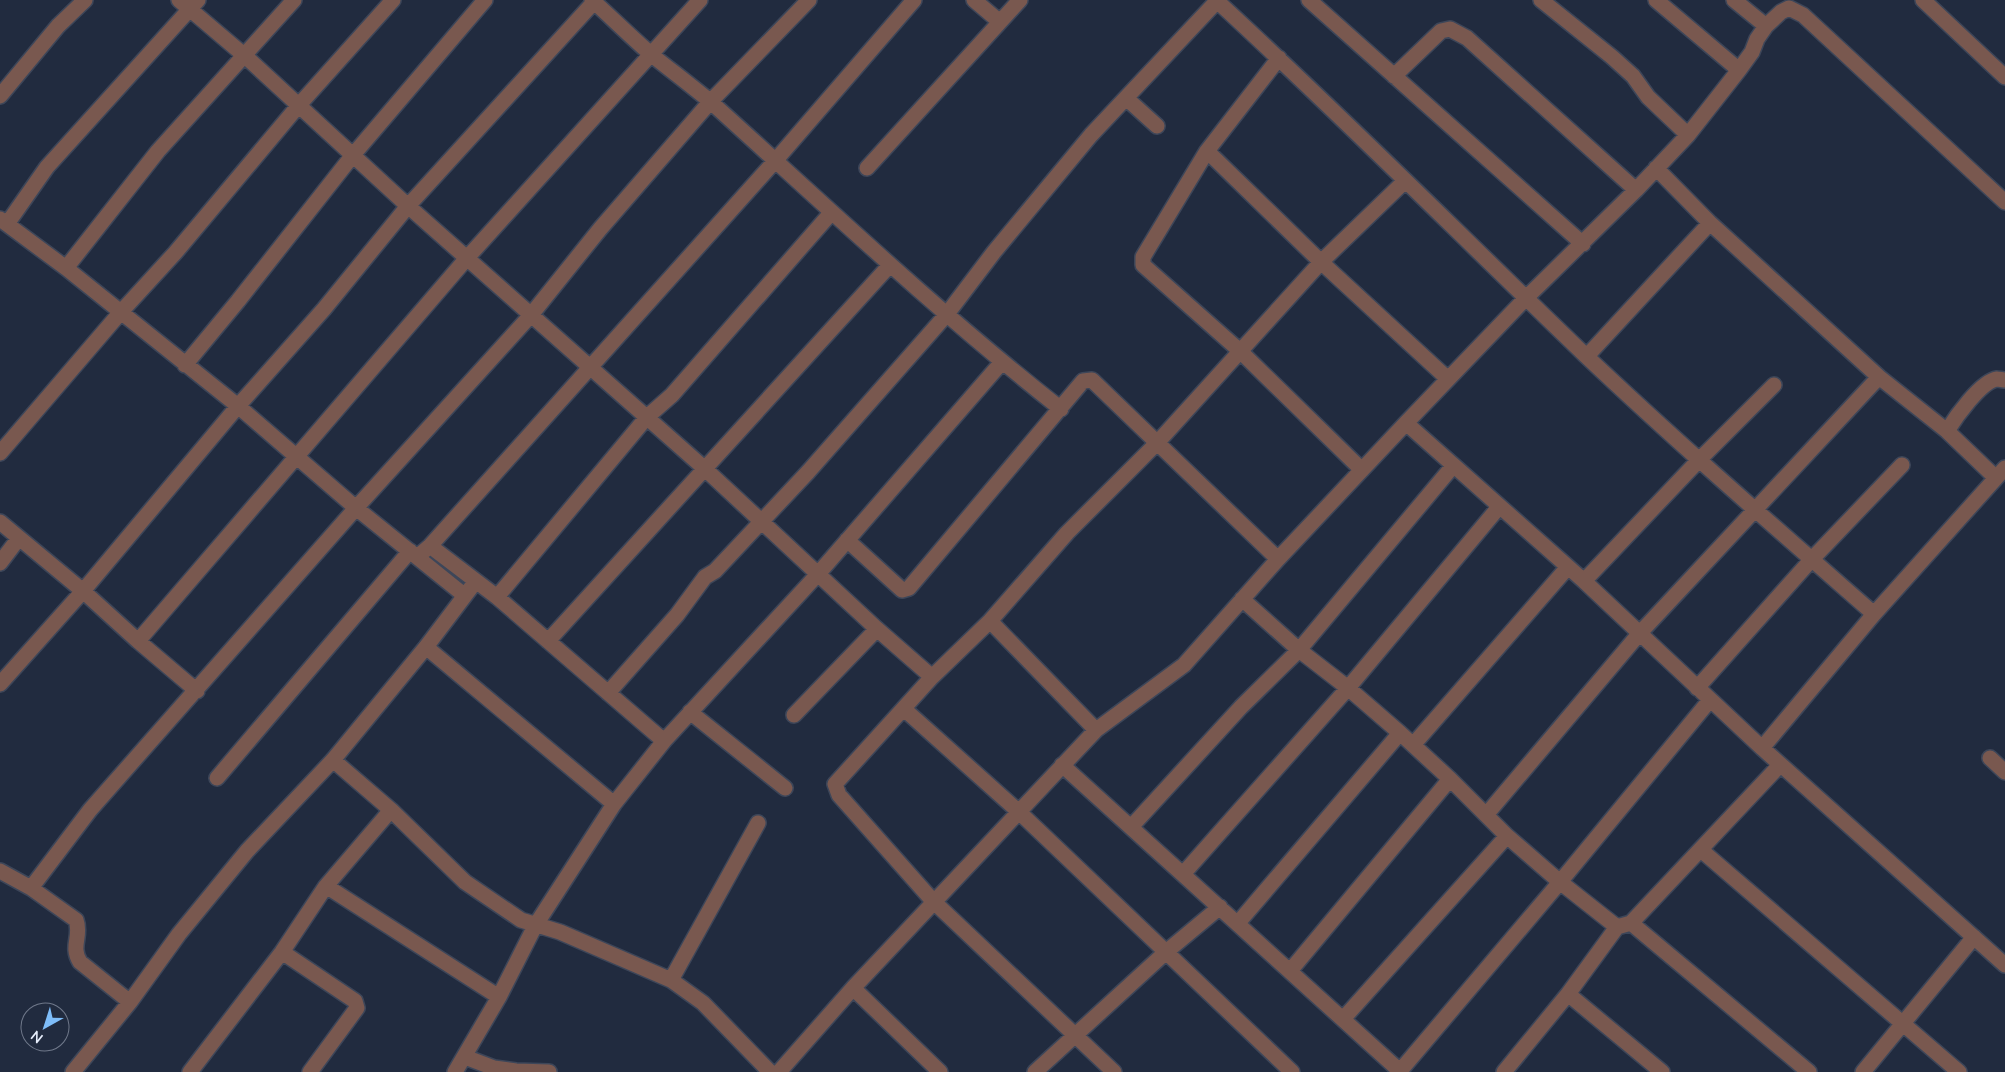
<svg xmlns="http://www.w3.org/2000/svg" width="2005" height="1072" font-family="'Nunito Sans',sans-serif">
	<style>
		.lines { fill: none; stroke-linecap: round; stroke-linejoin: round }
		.minor-casing { stroke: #3d4659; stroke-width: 18 }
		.minor { stroke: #79584f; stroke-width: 15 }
	</style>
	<rect width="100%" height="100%" fill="#212b3f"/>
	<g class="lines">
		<defs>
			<path id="minor" d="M179,0L245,56L408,206L704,468L877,629L932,677
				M592,0C612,18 632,38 653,56C673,72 693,87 712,103C827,207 939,313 1061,409
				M974,0L1000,22
				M1309,0L1583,244
				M1541,0L1612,57L1633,76L1648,97L1688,135
				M1656,0L1739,70
				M1734,0L1766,26
				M1923,0L2005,77
				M1217,1C1342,116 1462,237 1585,355C1679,444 1777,529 1874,614
				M1279,58L1207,151L1321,262L1448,379
				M1394,76L1441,31L1450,29L1467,38L1636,190
				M0,96L58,26L85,0
				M1126,98L1157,126
				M1207,151L1143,257V265L1240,351L1362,470
				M867,168L1020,0
				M1656,168L1710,223L1879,377L1947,431L1996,478
				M0,219L66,268L238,406L356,508L464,595
				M7,224L47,167L198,0
				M66,268L158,151L294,0
				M1587,356L1710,223
				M185,365L238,301L353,155L485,0
				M1406,423L1584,581L1762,748L2005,965
				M1947,431C1955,418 1981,381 1997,379C1998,379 2004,380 2005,380
				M0,453L120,313L175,253L299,105L393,0
				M0,522L83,591L138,641L197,691
				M847,540L902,590L909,588L1083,381L1092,380L1278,559
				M430,546L497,597L664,741
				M417,557L430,546L775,161L914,0
				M0,563L19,538
				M1584,581L1699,460L1774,385
				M497,597L647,417L672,395L831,213
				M1242,599L1299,650L1348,688L1400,733L1450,779L1507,836L1560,882L1617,927
				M990,621L1096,730
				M138,641L467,258L700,0
				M548,641L890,265
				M426,647L614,804
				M0,684L83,591L238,406L324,309L408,206L594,2
				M1697,688L1812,559L1902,465
				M608,693L677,615L705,577L715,571L808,472L947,314L994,252L1091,135L1218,0
				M904,709L1018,811L1292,1072
				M690,712L785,788
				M794,715L877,629
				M1413,745L1568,567
				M1762,748L1874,614L2005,468
				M1990,758L2005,772
				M333,760L391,810L465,882L521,920L560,932L671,980L703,1003L770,1072
				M1062,765L1401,1072
				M217,778L410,551
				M1486,815L1639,634L1879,377
				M1131,827L1241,707L1299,650L1453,466
				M1701,850L1959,1072
				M0,871L31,888L76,920C82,936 70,946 80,962L130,1002
				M1183,874L1348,688L1499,507
				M326,886L499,997
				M31,888L90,810L356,508L531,315L600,229L710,102L809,0
				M1238,923L1400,733
				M1631,923L1809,1072
				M282,952L355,1001L357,1008L310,1072
				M1290,971L1450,779
				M671,980L758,823
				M853,988L940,1072
				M1568,994L1662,1072
				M1343,1019L1507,836
				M465,1057L494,1068L516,1071L549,1072
				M1400,1071L1560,882L1710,700
				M73,1072L130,1002L179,934L247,851L333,760L426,647L476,581
				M190,1072L282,952L326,886L391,810
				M455,1072L499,997L535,926L614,804L664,741L818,574L1002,362
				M779,1072L853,988L1096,730L1184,665L1278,559L1406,423L1526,298L1636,190L1688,135L1739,70L1752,52L1757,39L1766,26L1781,12L1789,8L1803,15L2005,202
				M1035,1072L1166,952L1220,907
				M1114,1072L933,901L839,795L835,784L932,677L990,621L1067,533L1157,443L1321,262L1405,181
				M1504,1072L1568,994L1617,927L1631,923L1780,765
				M1863,1072L1974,937"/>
		</defs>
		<use href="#minor" class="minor-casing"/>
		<use href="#minor" class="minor"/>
	</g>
	<g transform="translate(45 1027) rotate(219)"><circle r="24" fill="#212b3f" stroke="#70798b"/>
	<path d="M0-4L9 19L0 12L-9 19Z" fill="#7ebdf9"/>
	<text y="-8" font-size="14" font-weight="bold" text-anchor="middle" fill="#e7eefc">N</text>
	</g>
</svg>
